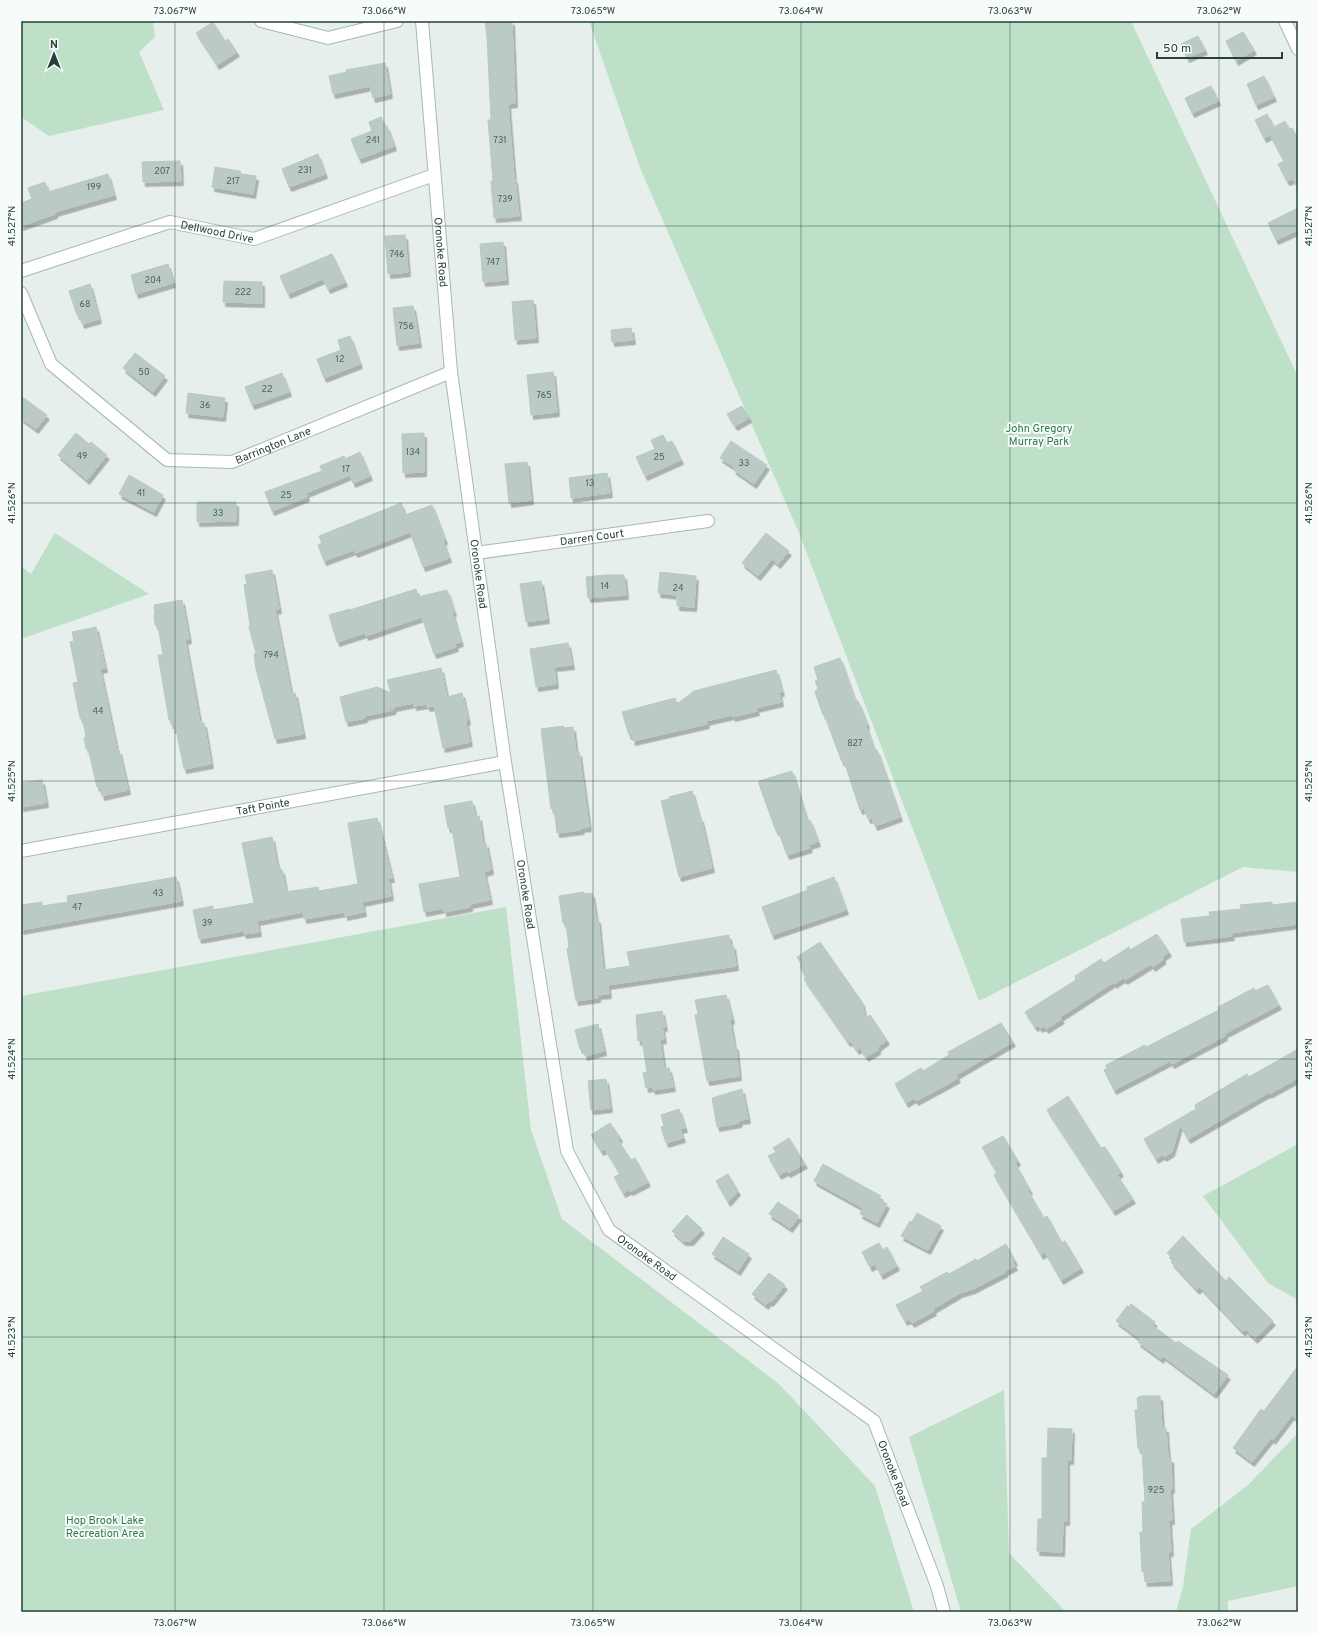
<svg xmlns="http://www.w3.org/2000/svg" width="1319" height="1633" font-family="Overpass,sans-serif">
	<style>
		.green { fill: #bfe0c8 }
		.building { fill: #bbcac4; stroke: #b8c9c2; filter: url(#shadow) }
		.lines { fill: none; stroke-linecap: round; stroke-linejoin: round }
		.minor-casing { stroke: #a8b8b2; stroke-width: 14 }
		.minor { stroke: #fff; stroke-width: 12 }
		.ticks { fill: none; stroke: #24423a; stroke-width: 1; stroke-opacity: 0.45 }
		.labels { text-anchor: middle; stroke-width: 4; stroke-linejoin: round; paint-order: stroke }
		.number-label { font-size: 9px; fill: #4a645c }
		.street-label { font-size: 11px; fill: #24423a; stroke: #f7fbf9 }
		.park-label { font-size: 11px; fill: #2d7a4b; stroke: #f7fbf9 }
		.neatline { fill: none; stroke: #24423a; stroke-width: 1.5 }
		.ticks-label { font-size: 10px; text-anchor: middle; fill: #24423a }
	</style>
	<defs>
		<filter id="shadow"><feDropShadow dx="2.5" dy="4.5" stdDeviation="0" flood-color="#0004"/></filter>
	</defs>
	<rect width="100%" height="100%" fill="#e6efeb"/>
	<path class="green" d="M21,21H153L155,37L139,52L164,110L49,136L21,117Z
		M589,21H1131L1298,377V872L1243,867L979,1001L799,533L640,168Z
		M55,533L149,594L21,639V566L31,574Z
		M506,907L531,1130L562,1219L779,1384L875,1486L914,1612H21V996Z
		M1298,1144V1300L1268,1283L1203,1196Z
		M1004,1390L1009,1553L1066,1612H961L909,1437Z
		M1298,1433V1586L1228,1601V1612H1176L1183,1587L1191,1529L1248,1485Z"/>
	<path class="building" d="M485,21H512L515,103L508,104L514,179H515L519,216L494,218L491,181H493L488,120H491L487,37Z
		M213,22L225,41L228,39L237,52L217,65L196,33Z
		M1243,32L1254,50L1236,61L1226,41Z
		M1198,36L1205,50L1187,58L1181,44Z
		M385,63L390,94L373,98L370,86L333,94L329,76L347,72L346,70Z
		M1264,76L1274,97L1256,105L1247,84Z
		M1211,86L1218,101L1192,113L1185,98Z
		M1267,114L1274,127L1285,121L1289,129L1292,128L1298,139V189L1293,179L1287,181L1278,164L1284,161L1270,135L1264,138L1255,120Z
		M381,117L385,127L387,126L394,146L359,159L351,139L372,131L369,122Z
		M318,154L325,174L289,187L282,169Z
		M180,161L181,181L143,182L142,162Z
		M215,167L240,171L241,174L256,176L253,194L212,187Z
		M108,174L114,195L55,212V214L21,226V203L32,199L28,188L45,182L48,192Z
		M1298,208V230L1276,240L1268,223Z
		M405,235L408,272L388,274L385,236Z
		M503,242L506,280L483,282L480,244Z
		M332,254L345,282L328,289L323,279L288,294L280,276Z
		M168,264L173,283L136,294L131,275Z
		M224,281L262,282V303L223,302Z
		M90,284L99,319L82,324L80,317L77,315L69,291Z
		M533,300L536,338L515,340L512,302Z
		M413,306L419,343L397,346L393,308Z
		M631,328L633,340L612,342L611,330Z
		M350,336L360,364L324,378L317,359L341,350L338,340Z
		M135,353L165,376L153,392L123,368Z
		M553,372L557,412L531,415L527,375Z
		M282,373L289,392L252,405L245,387Z
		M188,393L225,398L223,417L186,413Z
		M21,396L47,415L36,429L21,418Z
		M742,406L749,418L735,426L727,414Z
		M76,433L89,444L91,442L107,455L87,480L58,455Z
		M424,433V472L403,473L402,434Z
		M663,435L667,443L672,441L681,460L645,476L636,457L655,449L651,440Z
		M731,441L767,465L754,484L734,470V467L720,458Z
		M360,452L370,476L353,483L350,475L306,493L307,497L272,511L265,492L322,471L320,466L344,456L345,459Z
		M527,462L531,500L509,503L505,464Z
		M607,473L610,493L571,498L569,478Z
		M129,475L163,495L154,512L119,494Z
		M197,502H236V521L197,522Z
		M401,503L405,515L432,505L445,540L443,541L449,558L423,567L410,532L355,553L354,550L324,561L318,545L322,543L319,536Z
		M766,533L789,551L778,564L772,559L758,576L742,563Z
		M272,570L279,609L275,610L291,693H295L303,734L275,739L256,669L254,655L256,653L249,627L250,625L244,585L247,584L245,575Z
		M660,572L696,576L694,607L677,606V595L658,593Z
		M605,575H624L626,595L588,598L586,577Z
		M541,581L547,619L526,622L520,584Z
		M416,589L418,597L447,590L454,612H452L461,642L455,644L456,647L434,654L422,617L366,636L365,633L337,642L329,615L350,609V610Z
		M182,600L189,639L185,640L200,723H204L211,764L184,769L176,729H173L172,721L169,720L158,655H163L158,626L155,625L154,615L155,614L154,605Z
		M96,627L105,668L100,669L117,751L119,750L128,790L102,796L100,787H97L88,748L86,749L84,738L86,737L83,721L80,718L73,683L78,682L70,642L74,641L72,632Z
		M568,643L572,665L554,667L556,684L536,687L530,649Z
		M840,658L852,692L856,702L858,701L864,716L867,724L866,726L874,749L877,750L900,817L875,826L872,818L868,819L864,808L860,810L844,761L842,762L824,714L823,715L815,692L818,688L815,681L818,680L814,667Z
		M441,668L447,697L462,693L468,720L466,722L470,742L443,748L434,706L427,707V704L414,706V703L394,707L393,710L365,716V718L346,722L340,697L377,687L391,693L387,680Z
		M776,670L782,692H779L781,702L756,708L757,711L733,717L732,715L706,721L707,724L633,741L632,734L629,735L622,712L675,698L677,704L694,691Z
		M563,726L565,728L573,727L576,753L579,752L589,827L582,828L581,830L557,833L554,808L551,809L541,729Z
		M792,771L807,821L810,820L818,842L809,845L810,848L787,855L778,830L776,831L759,784V781Z
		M42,780L46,803L21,807V783Z
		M692,791L699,817L701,818L712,868L679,877L661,801L670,799L669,797Z
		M472,801L475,817L479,816L483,844L486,843L491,870L484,872L490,900L470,904V907L444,912V908L424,912L419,884L460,877L452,828H448L444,806Z
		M377,818L392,878H388L391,896L362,902L364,912L345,916V912L304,919L303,912L257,921L259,932L244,934L243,931L199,939L193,910L213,906V910L254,903L242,843L272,837L277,865L282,870L286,892L318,887L319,891L358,884L348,823Z
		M176,877L181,901L21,930V905L42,902V906L68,902L67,896Z
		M834,877L846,910L772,935L762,907L808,890L807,887Z
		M584,892V894L592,893L596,918L598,919L603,970L630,966L627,952L729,935L730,944L733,945L736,966L608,985L609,994L598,995V998L576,1001L567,949L569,947L566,924L563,923L559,896Z
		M1272,902V905L1298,902V924L1231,933L1232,936L1184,942L1181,919L1210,916L1209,912L1241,909L1240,905Z
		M1157,934L1169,952L1162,957L1164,959L1153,967L1151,964L1125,980L1123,978L1114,984V982L1060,1017L1062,1019L1046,1029L1044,1026L1040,1028L1038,1025L1035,1027L1025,1012L1076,980L1075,976L1101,959L1104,963L1129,947L1130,950Z
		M820,942L862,1002L865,1018L870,1015L887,1040L878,1047V1050L866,1057L860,1048L857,1050L850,1041L848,1042L804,979L806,977L800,967L802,965L797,957Z
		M1268,985L1279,1005L1224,1034L1225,1036L1172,1064L1170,1061L1114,1090L1104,1070L1107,1068L1106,1065L1145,1045L1146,1047L1205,1017L1219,1010L1218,1007L1254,988L1255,991Z
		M726,995L732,1019L730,1021L734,1045L736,1046L739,1076L707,1081L695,1015L698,1014L695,1000Z
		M662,1011L665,1027H662L664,1039L660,1040L664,1069L669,1068L673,1087L653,1090L652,1087L646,1088L643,1073L647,1072L642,1040L638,1041L636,1015Z
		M1001,1023L1013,1042L956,1075L958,1078L944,1086L916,1101L914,1098L906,1103L895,1084L921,1068L923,1071L949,1055L948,1052Z
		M598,1024L604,1051L585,1056L583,1049H580L575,1030Z
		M1298,1049V1078L1269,1094L1268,1093L1188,1139L1180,1125L1172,1152L1164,1157L1162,1155L1156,1159L1144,1139L1196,1109L1195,1105L1247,1074L1249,1077Z
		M606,1079L610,1108L591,1110L588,1081Z
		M742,1089L748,1119L740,1120L739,1123L717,1127L712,1098Z
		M1068,1096L1101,1148L1105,1147L1121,1172L1117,1175L1133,1199L1113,1211L1047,1110Z
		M679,1109L685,1128L680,1129L683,1138L666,1143L661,1127L664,1126L661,1115Z
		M610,1123L620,1137L618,1140L631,1160L635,1158L648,1182L631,1191L629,1190L623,1193L614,1177L620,1174L605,1149L601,1151L591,1135Z
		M1003,1136L1018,1161L1015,1163L1030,1190L1028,1191L1044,1218L1047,1216L1062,1243L1065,1241L1081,1268L1061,1280L1045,1252L1041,1255L994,1175L997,1173L982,1147Z
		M789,1138L805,1164L788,1173L786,1171L779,1175L768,1156L776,1152L773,1148Z
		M823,1164L881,1196L879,1199L887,1204L877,1223L860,1214L863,1208L814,1181Z
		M728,1174L738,1191L728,1202L716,1181Z
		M778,1202L799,1216L790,1228L769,1214Z
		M917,1213L941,1226L928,1250L901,1236L910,1221L912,1222Z
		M687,1215L702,1229L691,1241H683L672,1231Z
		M1183,1236L1226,1281L1229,1277L1273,1321L1255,1339L1245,1329L1243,1332L1200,1287L1197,1290L1171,1262L1174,1259L1167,1253Z
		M723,1237L749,1254L738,1271L712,1254Z
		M879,1243L883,1250L887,1247L897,1266L881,1275L875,1264L870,1267L862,1252Z
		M1006,1244L1015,1261L1013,1262L1015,1266L1005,1271L1006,1272L973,1289L960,1293L933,1309L934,1311L912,1323L909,1319L905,1321L896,1305L923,1291L920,1287L947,1272L949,1274L976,1259L977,1261Z
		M769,1273L785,1285L771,1302L769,1301L766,1305L752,1294Z
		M1131,1304L1155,1322L1152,1325L1176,1343L1178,1341L1228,1375L1214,1394L1163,1356L1161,1359L1138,1342L1140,1339L1116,1321L1127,1306L1129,1307Z
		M1298,1366V1420L1292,1415L1273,1440L1271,1438L1252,1462L1233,1448L1261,1409L1264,1411Z
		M1141,1396H1160L1162,1428H1166L1168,1459L1171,1458L1172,1489H1170L1172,1520H1169L1171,1552H1168L1170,1581L1145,1582L1144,1571L1142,1572L1140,1532H1143L1142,1502H1145L1142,1449H1138L1135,1410H1138L1137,1398Z
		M1048,1428L1072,1429L1071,1460H1067V1521H1063L1062,1552L1037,1551L1038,1519H1042V1458H1047Z"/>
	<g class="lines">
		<defs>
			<g id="minor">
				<path d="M261,21L328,38L397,21"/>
				<path id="s1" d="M422,21L451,372L505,762L567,1151L609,1230L874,1421L937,1586L944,1612"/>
				<path d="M1285,21L1298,49"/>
				<path id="s2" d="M21,271L170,222L254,239L434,175"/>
				<path id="s3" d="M21,293L51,364L167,460L232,462L451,372"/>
				<path id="s4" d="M476,553L708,521"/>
				<path id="s5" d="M21,851L505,762"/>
			</g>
		</defs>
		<use href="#minor" class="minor-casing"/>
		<use href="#minor" class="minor"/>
	</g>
	<path class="ticks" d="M175,21V1612M384,21V1612M593,21V1612M801,21V1612M1010,21V1612M1219,21V1612M21,226H1298M21,503H1298M21,781H1298M21,1059H1298M21,1337H1298"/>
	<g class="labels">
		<g class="number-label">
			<text x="373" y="143">241</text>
			<text x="500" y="143">731</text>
			<text x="305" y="173">231</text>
			<text x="162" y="174">207</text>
			<text x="233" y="184">217</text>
			<text x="94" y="190">199</text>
			<text x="505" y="202">739</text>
			<text x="397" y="257">746</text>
			<text x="493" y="265">747</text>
			<text x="153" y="283">204</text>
			<text x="243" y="295">222</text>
			<text x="85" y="307">68</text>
			<text x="406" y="329">756</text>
			<text x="340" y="362">12</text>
			<text x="144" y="375">50</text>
			<text x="267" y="392">22</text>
			<text x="544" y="398">765</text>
			<text x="205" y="408">36</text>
			<text x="413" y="455">134</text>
			<text x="82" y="459">49</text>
			<text x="659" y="460">25</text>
			<text x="744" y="466">33</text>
			<text x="346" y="472">17</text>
			<text x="590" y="486">13</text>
			<text x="141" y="496">41</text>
			<text x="286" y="498">25</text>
			<text x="218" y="516">33</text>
			<text x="605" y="589">14</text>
			<text x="678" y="591">24</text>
			<text x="271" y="658">794</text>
			<text x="98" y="714">44</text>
			<text x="855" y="746">827</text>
			<text x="158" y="896">43</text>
			<text x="77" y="910">47</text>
			<text x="207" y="926">39</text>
			<text x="1156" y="1493">925</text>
		</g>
		<g class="street-label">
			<text dy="4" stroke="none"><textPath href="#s2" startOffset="205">Dellwood Drive</textPath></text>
			<text dy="4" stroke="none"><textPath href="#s1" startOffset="232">Oronoke Road</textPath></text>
			<text dy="4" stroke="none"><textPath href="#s3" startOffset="337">Barrington Lane</textPath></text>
			<text dy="4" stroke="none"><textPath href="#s4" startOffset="117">Darren Court</textPath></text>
			<text dy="4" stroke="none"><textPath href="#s1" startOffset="556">Oronoke Road</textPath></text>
			<text dy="4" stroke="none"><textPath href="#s5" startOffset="246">Taft Pointe</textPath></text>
			<text dy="4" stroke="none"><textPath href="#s1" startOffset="880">Oronoke Road</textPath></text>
			<text dy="4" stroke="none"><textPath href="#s1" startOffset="1276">Oronoke Road</textPath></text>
			<text dy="4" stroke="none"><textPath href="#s1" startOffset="1612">Oronoke Road</textPath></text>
		</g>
		<g class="park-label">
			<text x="1039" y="432">John Gregory<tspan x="1039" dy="13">Murray Park</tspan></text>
			<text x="105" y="1524">Hop Brook Lake<tspan x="105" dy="13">Recreation Area</tspan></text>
		</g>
	</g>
	<rect width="1319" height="1633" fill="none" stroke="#f7fbf9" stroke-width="44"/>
	<g transform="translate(54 54)" stroke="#f7fbf9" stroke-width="3" paint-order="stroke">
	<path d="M0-3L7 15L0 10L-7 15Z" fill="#24423a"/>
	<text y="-6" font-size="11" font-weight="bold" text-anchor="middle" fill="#24423a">N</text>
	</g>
	<path d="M1157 52v6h125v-6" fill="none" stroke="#24423a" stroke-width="2"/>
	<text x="1163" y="52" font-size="12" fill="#24423a" stroke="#f7fbf9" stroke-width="3" paint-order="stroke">50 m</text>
	<rect x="22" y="22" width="1275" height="1589" class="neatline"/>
	<g class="ticks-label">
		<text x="175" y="14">73.067°W</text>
		<text x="384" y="14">73.066°W</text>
		<text x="593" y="14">73.065°W</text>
		<text x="801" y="14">73.064°W</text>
		<text x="1010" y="14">73.063°W</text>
		<text x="1219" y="14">73.062°W</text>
		<text transform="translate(11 226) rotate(-90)" y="4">41.527°N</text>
		<text transform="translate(1308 226) rotate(-90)" y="4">41.527°N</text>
		<text transform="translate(11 503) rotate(-90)" y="4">41.526°N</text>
		<text transform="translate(1308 503) rotate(-90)" y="4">41.526°N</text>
		<text transform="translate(11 781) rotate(-90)" y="4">41.525°N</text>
		<text transform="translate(1308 781) rotate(-90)" y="4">41.525°N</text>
		<text transform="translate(11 1059) rotate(-90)" y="4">41.524°N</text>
		<text transform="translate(1308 1059) rotate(-90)" y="4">41.524°N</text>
		<text transform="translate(11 1337) rotate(-90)" y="4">41.523°N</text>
		<text transform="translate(1308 1337) rotate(-90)" y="4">41.523°N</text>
		<text x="175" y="1626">73.067°W</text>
		<text x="384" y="1626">73.066°W</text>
		<text x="593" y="1626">73.065°W</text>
		<text x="801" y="1626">73.064°W</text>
		<text x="1010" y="1626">73.063°W</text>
		<text x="1219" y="1626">73.062°W</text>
	</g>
</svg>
